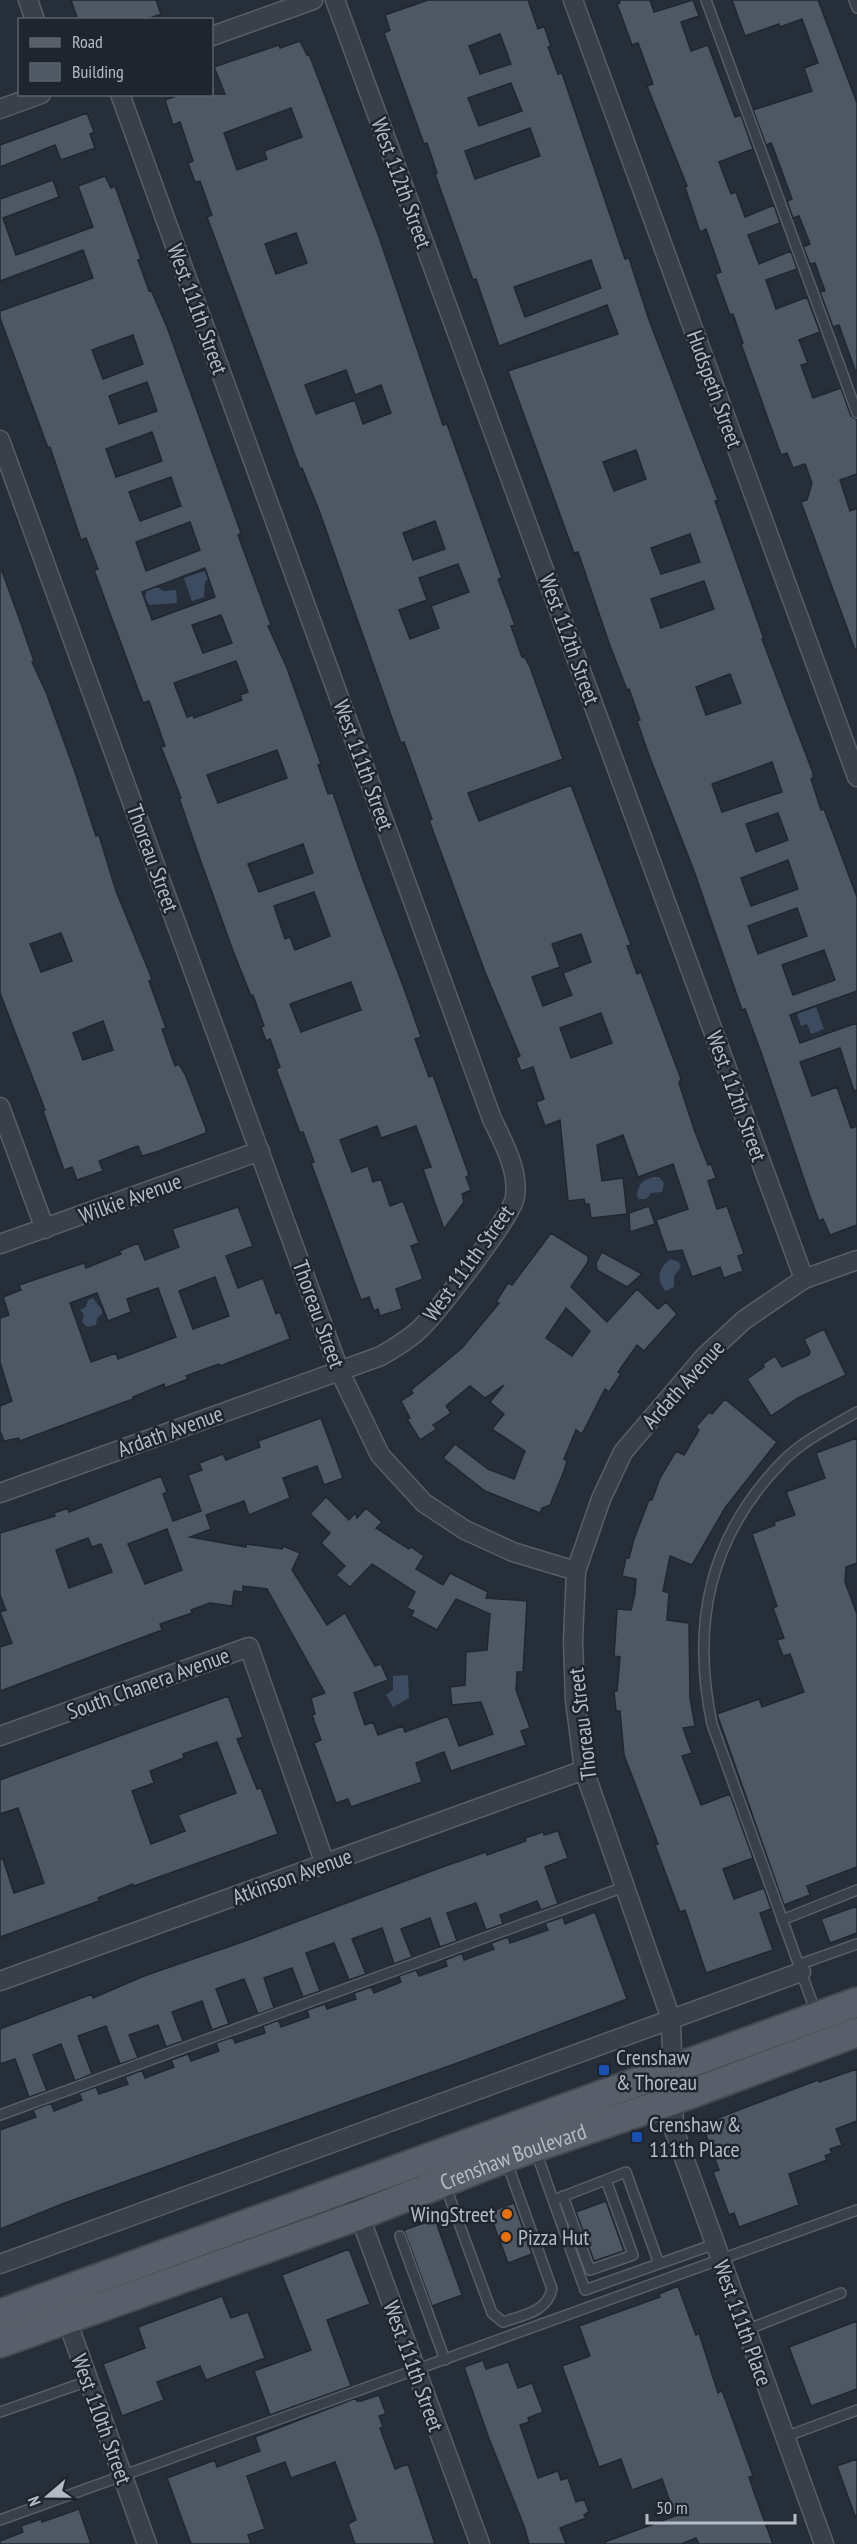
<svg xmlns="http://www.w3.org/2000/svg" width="857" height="2544" font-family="'PT Sans Narrow',sans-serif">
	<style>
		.water { fill: #3d4b60 }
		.building { fill: #4e5865; stroke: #202731; stroke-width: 1.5; fill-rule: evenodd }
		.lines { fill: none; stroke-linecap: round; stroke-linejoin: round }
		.lane-casing { stroke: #575e68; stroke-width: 12 }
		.street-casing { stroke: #575e68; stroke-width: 21 }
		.primary-casing { stroke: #424953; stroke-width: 32 }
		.lane { stroke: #39404a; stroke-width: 9 }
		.street { stroke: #39404a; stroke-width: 18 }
		.primary { stroke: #585f6a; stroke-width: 28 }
		.transit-dot { fill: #1a4fb4; stroke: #1e252f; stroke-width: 2 }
		.food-dot { fill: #e8710a; stroke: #1e252f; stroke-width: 2 }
		.labels { text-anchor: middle; stroke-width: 5; stroke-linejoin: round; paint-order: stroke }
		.street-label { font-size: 22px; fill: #b5bbc5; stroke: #1e252f }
		.poi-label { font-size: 22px; fill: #b5bbc5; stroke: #1e252f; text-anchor: start }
	</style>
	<rect width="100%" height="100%" fill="#262e39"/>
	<path class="water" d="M205,571L208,579L205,582L204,597L192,601L184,578Z
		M150,588H159L163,591L176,590L177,603L149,605L145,597L147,590Z
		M816,1007L824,1029L811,1034L807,1024L801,1026L797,1014Z
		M654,1177H659L664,1183L662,1192L651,1193L646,1199H639L637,1196C638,1184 643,1179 654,1177Z
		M671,1259L679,1262L681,1267L674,1276V1287L666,1291C655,1281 659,1266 671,1259Z
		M93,1298L102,1310V1314L97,1318L96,1325L87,1327L82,1322L84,1314L80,1310L86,1307L88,1300Z
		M408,1675L409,1698L393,1707L386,1695L393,1690V1676Z"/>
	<path class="building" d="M71,0H156L161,14L145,20H78Z
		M428,0H528L538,29L544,26L551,46L548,47L558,74L562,73L568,91L625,259L629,258L649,320L718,500L715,501L764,639H762L813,773V778L811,779L821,810L824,809L857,897V991L790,1015L800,1043L857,1023V1090L854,1091L840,1048L800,1062L812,1096L837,1087L851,1128L857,1126V1225L830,1235L823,1219L819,1221L809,1194L762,1055L745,1009L742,1010L694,871L650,758L637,721L640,720L629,689L627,690L609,643L578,552L574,553L567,534L508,371L618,334L607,305L499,346L476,279L473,280L466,261L435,174L437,173L427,143L424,144L384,33L390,30L385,15ZM500,34L511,64L480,74L469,46ZM511,83L522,111L479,126L468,98ZM530,128L540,156L475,179L465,151ZM591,260L601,288L525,317L514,287ZM636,450L646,479L614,491L603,462ZM690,534L700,562L661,574L651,548ZM704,581L714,609L661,628L651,599ZM730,674L741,703L706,715L696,687ZM772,762L782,792L722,812L712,784ZM778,813L788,840L756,852L746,824ZM788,860L798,889L751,906L741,878ZM797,908L807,936L758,954L748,926ZM824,950L835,980L793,995L782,965Z
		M619,0H650L654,12L693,0L699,16L681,22L691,51L708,45L735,117L741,115L753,149L719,162L731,194L736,192L745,217L774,205L780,223L748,235L759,264L791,251L797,269L766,280L776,309L807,297L820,332L799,340L808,363L801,365L813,398L841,388L851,416L857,420V474L840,480L850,511L857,508V649L855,650L801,502L807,500L812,483L805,464L793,468L787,453L781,455L741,344L743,343L733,314L730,315L715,274L721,272L706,229L700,232L685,187L687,186L647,86L653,84L638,43L632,45L617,4L620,3Z
		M732,0H818L857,103V370H855L839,325L833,327L820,292L825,291L815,263L810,264L803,247L810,244L799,216L793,218L787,201L792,199L774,150L771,143L766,145L753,110L812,91L804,68L818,63L802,19L780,27L779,24L745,36Z
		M300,41L307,55L309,54L379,237L443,425L447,424L502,578L498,579L515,625L511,626L522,657L524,656L530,667L563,759L468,793L479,821L571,785L631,945L627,946L637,974L641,972L681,1079L679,1083L694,1129L708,1165L711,1164L716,1178L708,1181L717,1209L727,1206L744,1254L738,1256L743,1271L724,1278L720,1267L692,1277L682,1250L667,1252L656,1220L688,1209L673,1164L638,1177L623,1135L597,1145L602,1181L623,1178L627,1214L591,1218L589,1204H585L584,1199L568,1201L560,1120L545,1126L536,1102L544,1099L533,1067L521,1071L516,1058L520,1056L485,972L429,820L432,819L404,742L401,743L393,721L320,513L302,468L300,469L207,217L212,215L200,181L195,182L188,163L193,161L180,122L173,125L165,100L181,94H225L214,67L279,45L280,48ZM291,108L302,137L264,151L267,159L237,170L224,133ZM296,233L307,263L276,274L265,244ZM346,370L355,395L381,385L391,413L363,424L355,400L316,414L305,385ZM435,521L445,549L413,560L403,533ZM458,564L469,592L431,606L439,628L410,639L399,610L427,600L419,578ZM581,934L591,962L563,973L572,995L543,1006L532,977L560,967L552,944ZM601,1013L612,1043L571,1058L560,1028Z
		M87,113L94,132L90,134L95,148L61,160L55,145L0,167V145Z
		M105,176L111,188L115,186L141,259L138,260L149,291L151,290L167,327L241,533L238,535L271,625L268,626L287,668L321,764L318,765L328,794L333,793L363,880L405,991L421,1037L415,1039L429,1077L433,1075L469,1175L466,1177L471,1190L462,1194L464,1202L444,1229L423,1169L431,1167L416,1126L381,1138L377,1126L340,1140L352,1172L368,1166L373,1182L381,1179L390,1206L403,1201L419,1243L411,1246L423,1279L396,1289L402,1309L380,1316L378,1309L374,1311L369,1297L361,1300L311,1163L314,1162L303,1132L300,1133L276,1069L280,1067L270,1039L266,1041L261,1027L264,1026L253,995L251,996L233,951L200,859L179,798H181L161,747L165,746L149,701L143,703L94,570L98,569L86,538L81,540L50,447L48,448L0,318V311L93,278L83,250L0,281V199L53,180L59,197L3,218L16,255L93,227L78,186ZM133,335L143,364L103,379L92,350ZM147,382L157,411L119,424L109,396ZM152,432L162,461L116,477L106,449ZM171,477L181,506L140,521L129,492ZM190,522L200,550L146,571L136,542ZM205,568L215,597L152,620L142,592ZM221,615L232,643L203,653L192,625ZM236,661L248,692L240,695L242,700L194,718L193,715L187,717L174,683ZM277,750L287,778L218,803L207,775ZM303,844L313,873L259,892L248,864ZM314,892L330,936L295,950L290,937L285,939L274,906ZM351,982L361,1010L301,1032L290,1004Z
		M0,571H2L18,615L34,661L32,662L46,692L75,772L96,836L99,835L116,891L152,979L149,981L166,1028L162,1029L175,1066L179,1064L185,1074L206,1129V1133L159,1151L142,1156L138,1146L99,1161L103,1171L77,1180L72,1167L64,1170L43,1111L45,1110L0,993ZM61,933L72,961L41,972L30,944ZM103,1021L113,1050L83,1060L73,1033Z
		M649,1206L655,1224L630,1232L629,1213Z
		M238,1207L253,1246L226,1256L238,1288L263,1278L276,1314L280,1312L290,1339L220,1366L219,1364L186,1376L188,1379L165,1388L164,1384L133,1397V1399L20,1441L19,1438L4,1441L0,1431V1406L12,1401L0,1362V1318L9,1315L3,1297L21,1290L19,1285L84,1263L86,1268L121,1254L119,1251L138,1243L145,1260L179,1247L172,1229ZM215,1277L229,1316L193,1329L179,1291ZM158,1288L176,1337L118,1359L116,1353L91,1362L70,1303L97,1293L108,1321L131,1312L127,1299Z
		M551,1233L588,1256V1262L571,1287L607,1322L637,1289L658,1309L666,1302L677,1314L644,1351L637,1345L618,1372L621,1374L609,1392L605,1389L582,1434L576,1430L564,1459L567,1461L564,1471L550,1505L542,1508L540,1513L485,1491L443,1458L455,1444L488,1469L514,1479L525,1451L492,1429L504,1414L490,1402L504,1385L485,1398L470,1386L446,1406L451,1413L433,1425L437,1429L420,1440L407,1419L410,1418L401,1401L413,1393L411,1390L462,1348L499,1303L496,1302L508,1283L512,1285ZM566,1308L590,1331L572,1356L546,1338Z
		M602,1252L642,1274L627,1287L597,1270L596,1263Z
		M824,1329L846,1375L798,1398L771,1416L747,1379L764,1367L763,1364L775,1356L782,1367L809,1355L810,1352L804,1339Z
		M725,1399L777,1442L725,1508L692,1565L670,1556L663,1591L669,1593L667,1620L689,1623L690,1698L695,1726L683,1728L692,1753L682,1756L701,1805L730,1794L753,1858L723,1869L734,1899L764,1888L771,1909L760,1913L773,1950L706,1973L685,1910L680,1912L655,1845L658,1844L624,1755L620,1711H616L614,1691H617L620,1657L614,1656L617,1609L631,1610L635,1594L636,1579L622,1576L625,1562L626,1558H629L634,1539L649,1500H652L660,1478L676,1451L684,1455L699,1430L696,1427L709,1412L712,1414Z
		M321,1418L343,1478L324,1485L317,1466L283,1478L290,1498L249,1515L244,1501L206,1515L211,1529L190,1537L246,1547V1544L282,1549L283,1546L300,1553L292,1570L327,1625L345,1613L375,1666L381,1664L388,1680L354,1693L365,1725L373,1722L378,1735L403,1726L405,1732L448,1716L459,1746L493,1734L481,1702L452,1705L450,1687L465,1685L466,1652L487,1650L490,1614L456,1599L437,1630L411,1616L414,1611L407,1608L415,1592L372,1564L350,1587L336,1575L345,1566L321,1543L330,1533L310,1514L326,1497L349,1520L355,1513L357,1518L366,1508L382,1522L376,1528L409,1549L411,1547L424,1556L416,1569L443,1585L450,1573L488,1592L486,1598L527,1601L523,1672H517L516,1690L530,1728L521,1731L526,1745L451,1771L444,1752L416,1763L422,1782L351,1807L348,1799L336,1803L314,1743L321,1740L312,1715L315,1714L311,1698L325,1693L267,1589L243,1586V1592L234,1591L232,1606L210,1603L191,1610L192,1613L160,1624L162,1630L0,1691V1647L12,1643L0,1612L6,1610L0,1595V1533L55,1516L54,1513L68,1508L69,1512L161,1476L167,1492L163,1494L173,1521L201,1511L188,1475L202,1470L199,1463L223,1454L226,1460L260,1447L258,1441ZM167,1529L182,1570L145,1584L128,1544ZM88,1538L92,1547L101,1544L112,1572L69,1588L56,1550Z
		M857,1438V1563L846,1567L845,1582L857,1614V1867L807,1886L810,1895L784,1905L717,1714L759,1699L762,1707L804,1692L790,1654L783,1656L777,1640L784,1638L773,1608L777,1606L752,1534L775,1525L774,1522L795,1515L786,1492L825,1478L816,1453Z
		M228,1696L243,1737L237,1739L257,1789L261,1788L278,1834L134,1886L133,1884L98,1898L99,1901L0,1937V1859H3L14,1893L44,1883L18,1808L0,1814V1780ZM217,1742L236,1793L178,1815L185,1831L151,1844L132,1791L154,1783L150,1771L184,1758L183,1754Z
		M558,1831L568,1858L545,1867L558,1904L541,1910L537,1901L500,1915L503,1924L486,1930L476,1903L447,1913L457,1941L440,1947L430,1918L401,1929L412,1957L394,1964L382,1928L352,1939L366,1974L349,1980L334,1943L306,1953L320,1991L303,1997L292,1968L264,1978L274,2008L258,2014L244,1979L216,1989L229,2024L212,2030L202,2001L172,2012L183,2041L166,2047L158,2025L129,2035L138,2058L120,2064L106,2026L78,2036L92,2074L75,2081L61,2044L33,2055L47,2091L29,2097L15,2059L0,2064V2029L92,1994L93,1998L144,1976L245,1941L445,1866L486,1852L487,1855L526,1841L525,1838L543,1832L544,1835Z
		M857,1906V1933L830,1943L821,1919Z
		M595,1912L627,1999L463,2061L62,2204L0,2229V2130L36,2117L33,2110L51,2103L54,2111L82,2100L79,2093L96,2087L99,2094L128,2084L125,2077L142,2070L145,2078L174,2067L171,2060L188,2054L191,2061L219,2051L216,2043L233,2037L235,2043L265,2033L263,2026L279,2020L281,2027L309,2017L307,2010L325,2004L327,2009L356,1999L354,1993L371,1987L374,1993L401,1982L399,1976L416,1970L419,1976L447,1966L445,1960L462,1953L464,1960L494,1949L491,1943L508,1937L510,1943L548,1930L545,1923L563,1917L565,1924Z
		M857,2069V2121L836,2129L842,2145L830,2149L832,2153L825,2156L827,2160L789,2174L799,2205L739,2227L734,2213L729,2215L713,2172L719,2170L702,2124L818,2080L819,2082Z
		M606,2201L624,2251L594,2261L576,2212Z
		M514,2203L532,2254L508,2263L489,2212Z
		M435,2219L462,2295L432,2306L404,2230Z
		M349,2249L370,2304L327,2320L351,2386L270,2415L254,2371L311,2350L282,2275Z
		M678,2286L696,2335L699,2333L718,2393L721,2391L723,2393L753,2476L749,2477L756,2498L773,2544H699L696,2538L681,2544H606L605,2542L675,2516L662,2479L632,2490L621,2459L599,2467L562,2366L590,2356L579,2326L660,2297L659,2294Z
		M222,2296L231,2318L248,2312L265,2358L206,2380L200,2366L157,2382L164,2400L122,2416L103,2364L145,2348L138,2327Z
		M857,2321V2389L811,2406L789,2347Z
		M483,2360L486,2369L508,2362L518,2388L532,2383L543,2412L528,2418L529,2422L520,2425L538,2478L558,2471L561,2480L568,2478L576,2502L584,2499L589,2512L584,2515L586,2518L560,2528L566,2544H529L524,2526L488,2436L464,2367Z
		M379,2395L386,2414L379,2416L383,2427L380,2428L395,2469L408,2464L435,2544H355L348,2524L356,2520L335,2462L291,2478L285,2462L247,2476L265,2529L248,2535L251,2544H191L167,2478L215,2460L217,2467L260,2451L255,2437L356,2398L357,2401H361Z
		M857,2459V2515L855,2516L837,2466Z
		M79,2509L91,2544H0V2541L23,2532L21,2526L41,2519L42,2522Z"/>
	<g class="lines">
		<defs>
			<path id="lane" d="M706,0L857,413
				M854,0L857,8
				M782,1920L857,1890
				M798,1965L857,1944
				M816,2013L712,1724C691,1624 709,1538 781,1463C802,1441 831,1427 857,1412
				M0,2115L624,1887
				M535,2149L585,2290L715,2244
				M445,2185L492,2313L503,2322C523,2315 547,2312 552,2289L506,2160
				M563,2196L590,2270L633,2255L606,2180
				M559,2198L626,2172L659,2264
				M400,2236L445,2360
				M746,2330L841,2293
				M0,2412L88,2381
				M785,2437L857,2410
				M0,2520L857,2210"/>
			<path id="street" d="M28,0L35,20
				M335,0L804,1279
				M573,0L857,777
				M212,36L313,0
				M0,109L41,94
				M0,440L339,1370L380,1455L424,1503L465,1530L513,1552L576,1571L573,1640L575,1700L584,1770L671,2019L674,2130L824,2544
				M0,1107L45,1229
				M0,1244L260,1151
				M0,1493L381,1356C396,1347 410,1339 422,1327C440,1308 512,1217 515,1197C519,1170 503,1142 492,1119L120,94
				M576,1571L601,1499L623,1452L705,1356L744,1320L804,1279L857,1260
				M0,1736L249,1647L325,1864
				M0,1981L584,1770
				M349,2187L480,2544
				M0,2264L801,1972
				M63,2309L147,2544"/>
			<g id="primary">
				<path d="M0,2314L857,2002"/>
				<path id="s1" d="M0,2343L360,2215L518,2153L674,2100L857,2032"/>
			</g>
		</defs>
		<use href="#lane" class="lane-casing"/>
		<use href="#street" class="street-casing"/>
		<use href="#primary" class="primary-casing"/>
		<use href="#lane" class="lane"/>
		<use href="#street" class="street"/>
		<use href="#primary" class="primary"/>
	</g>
	<g class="transit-dot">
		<rect x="598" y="2064" width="12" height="12" rx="3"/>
		<rect x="631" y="2131" width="12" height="12" rx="3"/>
	</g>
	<g class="food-dot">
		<circle cx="507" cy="2214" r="6"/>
		<circle cx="506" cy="2237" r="6"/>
	</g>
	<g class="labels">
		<g class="street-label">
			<text transform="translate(402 183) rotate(70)" y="8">West 112th Street</text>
			<text transform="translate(198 309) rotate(70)" y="8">West 111th Street</text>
			<text transform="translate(715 389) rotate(70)" y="8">Hudspeth Street</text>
			<text transform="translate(570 639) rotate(70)" y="8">West 112th Street</text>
			<text transform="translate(364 765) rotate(70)" y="8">West 111th Street</text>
			<text transform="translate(153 858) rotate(70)" y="8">Thoreau Street</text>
			<text transform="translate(737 1096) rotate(70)" y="8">West 112th Street</text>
			<text transform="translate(130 1198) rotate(-20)" y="8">Wilkie Avenue</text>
			<text transform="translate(468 1263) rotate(-54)" y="8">West 111th Street</text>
			<text transform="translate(319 1314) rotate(70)" y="8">Thoreau Street</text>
			<text transform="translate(683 1384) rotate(-48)" y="8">Ardath Avenue</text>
			<text transform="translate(170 1431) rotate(-20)" y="8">Ardath Avenue</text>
			<text transform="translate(148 1683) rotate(-20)" y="8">South Chanera Avenue</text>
			<text transform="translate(582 1724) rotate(-97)" y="8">Thoreau Street</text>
			<text transform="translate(292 1876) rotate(-20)" y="8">Atkinson Avenue</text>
			<text dy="8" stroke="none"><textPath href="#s1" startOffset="546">Crenshaw Boulevard</textPath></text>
			<text transform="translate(743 2323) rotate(70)" y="8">West 111th Place</text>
			<text transform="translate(414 2366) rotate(70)" y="8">West 111th Street</text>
			<text transform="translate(102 2419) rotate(70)" y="8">West 110th Street</text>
		</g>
		<g class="poi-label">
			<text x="616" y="2065">Crenshaw<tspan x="616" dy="25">&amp; Thoreau</tspan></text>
			<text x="649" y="2132">Crenshaw &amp;<tspan x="649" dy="25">111th Place</tspan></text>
			<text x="495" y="2222" text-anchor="end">WingStreet</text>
			<text x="518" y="2245">Pizza Hut</text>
		</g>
	</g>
	<rect x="18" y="18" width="195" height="78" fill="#1e252f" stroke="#5a616b" stroke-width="1.5"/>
	<rect x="30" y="38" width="30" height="9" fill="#585f6a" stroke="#5a616b" stroke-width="1.5"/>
	<text x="72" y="48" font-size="18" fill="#b5bbc5">Road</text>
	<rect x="30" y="63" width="30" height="18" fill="#4e5865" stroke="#5a616b" stroke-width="1.5"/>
	<text x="72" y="78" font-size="18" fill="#b5bbc5">Building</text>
	<g transform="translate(48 2496) rotate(250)" stroke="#1e252f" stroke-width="4.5" paint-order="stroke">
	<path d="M0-4.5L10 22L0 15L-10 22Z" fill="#b5bbc5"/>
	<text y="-9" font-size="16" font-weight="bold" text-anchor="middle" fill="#b5bbc5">N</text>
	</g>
	<path d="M647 2514v9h148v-9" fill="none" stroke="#b5bbc5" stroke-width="3"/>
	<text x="656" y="2514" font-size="18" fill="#b5bbc5" stroke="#1e252f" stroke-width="4.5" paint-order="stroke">50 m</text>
</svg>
